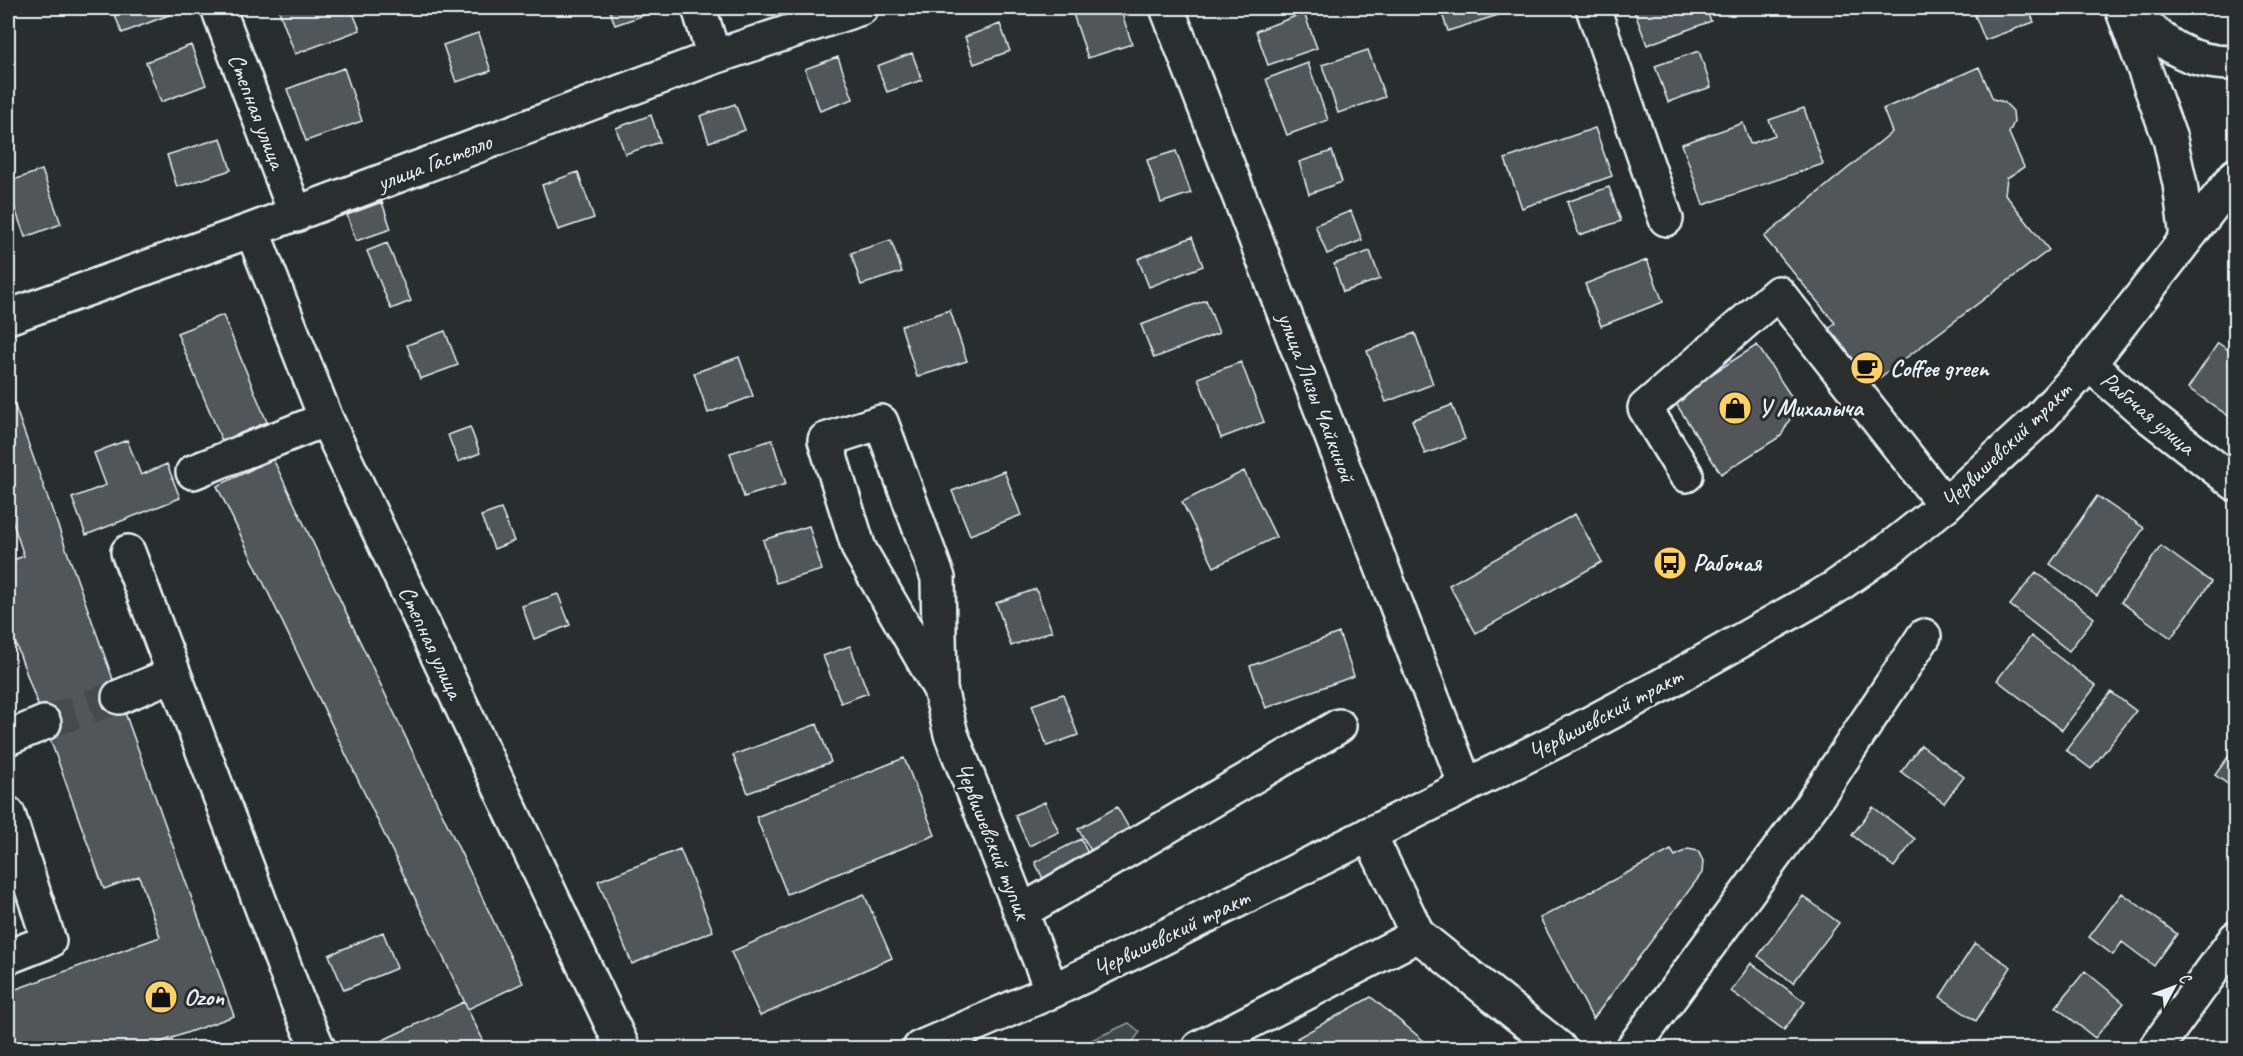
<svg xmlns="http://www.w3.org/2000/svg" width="2243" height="1056" font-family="Caveat,sans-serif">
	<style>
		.green { fill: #424648; stroke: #959ca0; stroke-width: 1.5 }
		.building { fill: #535759; stroke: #e8f1f8; stroke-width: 1.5 }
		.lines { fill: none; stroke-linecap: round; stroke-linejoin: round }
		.minor-tunnel { stroke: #464a4c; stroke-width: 33; stroke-dasharray: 33 16; stroke-linecap: butt }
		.minor-casing { stroke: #e8f1f8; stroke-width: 38 }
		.major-casing { stroke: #e8f1f8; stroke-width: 38 }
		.minor { stroke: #2a2d2e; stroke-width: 33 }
		.major { stroke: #2a2d2e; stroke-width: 33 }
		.labels { text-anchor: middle; stroke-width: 6; stroke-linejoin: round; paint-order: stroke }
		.street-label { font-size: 24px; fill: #e8f1f8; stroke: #2a2d2e }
		.poi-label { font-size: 24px; font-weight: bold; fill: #e8f1f8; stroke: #2a2d2e; text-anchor: start }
	</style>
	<rect width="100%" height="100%" fill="#2a2d2e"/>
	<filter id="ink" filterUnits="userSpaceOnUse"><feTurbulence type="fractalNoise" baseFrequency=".0167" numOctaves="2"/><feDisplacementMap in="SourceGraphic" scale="12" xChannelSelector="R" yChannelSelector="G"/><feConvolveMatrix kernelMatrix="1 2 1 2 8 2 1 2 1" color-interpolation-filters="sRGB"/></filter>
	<g filter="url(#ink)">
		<path class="green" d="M1129,1023L1140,1032L1128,1048H1074Z"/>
		<path class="building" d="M112,8H172L174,13L122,33Z
			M278,8H351L360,30L295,54Z
			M609,8H655L656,11L615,25Z
			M1071,8H1120L1132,44L1088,58Z
			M1440,8H1520L1448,31Z
			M1633,8H1705L1711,21L1647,45Z
			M1972,8H2028L2034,22L1985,40Z
			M1304,13L1317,48L1268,65L1256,31Z
			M1000,24L1010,51L974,64L965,37Z
			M478,33L491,71L456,82L443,45Z
			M191,45L206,85L161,102L146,62Z
			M1368,50L1385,97L1338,113L1322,65Z
			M1699,51L1711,87L1668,102L1655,66Z
			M912,53L922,80L887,92L877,66Z
			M838,57L853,99L820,111L805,69Z
			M1308,63L1328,120L1287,135L1266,79Z
			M1979,67L1993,99L2004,102L2013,111L2014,122L2009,133L2024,167L2007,178L2005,194L2049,250L1870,385L1828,330L1835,323L1764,237L1892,132L1883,109Z
			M344,68L362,121L306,141L287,89Z
			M735,104L745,130L709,142L700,116Z
			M1804,108L1823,164L1703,205L1682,144L1743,123L1750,144L1775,135L1769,120Z
			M651,115L660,142L625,154L616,128Z
			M1595,128L1612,176L1522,208L1505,159Z
			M221,138L231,170L177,187L167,155Z
			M1176,151L1191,193L1161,203L1147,160Z
			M1332,151L1342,182L1309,194L1299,162Z
			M42,170L61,224L25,237L8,189V182Z
			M578,172L594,218L558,230L542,185Z
			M1609,187L1621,221L1579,235L1567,202Z
			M382,202L391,229L356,241L347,215Z
			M1351,211L1362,240L1327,254L1315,225Z
			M1192,237L1203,266L1149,287L1138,259Z
			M891,240L902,272L861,285L851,253Z
			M387,243L411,301L391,309L367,251Z
			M1370,251L1380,279L1343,292L1334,264Z
			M1647,260L1663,302L1601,326L1585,284Z
			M1206,300L1219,333L1154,358L1141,325Z
			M950,310L967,361L917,377L901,326Z
			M223,315L267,422L222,441L177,333Z
			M445,331L458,365L420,379L407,345Z
			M1415,333L1433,384L1386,402L1367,351Z
			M2218,343L2236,355V421L2188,388Z
			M1757,345L1791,396V417L1781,436L1721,474L1673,399Z
			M739,357L753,396L708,413L694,373Z
			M1241,362L1264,422L1221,438L1198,378Z
			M8,387L234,1016L144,1048H8V992L160,937L139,876L104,889L8,622V562L24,556L8,508Z
			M1452,405L1465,439L1425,454L1412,420Z
			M470,427L480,453L458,462L448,435Z
			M127,440L141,475L167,464L180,498L86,535L72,498L106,485L94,453Z
			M772,440L786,484L744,497L730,453Z
			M273,459L523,983L468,1009L217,486Z
			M1004,471L1021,515L970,535L952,491Z
			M1244,471L1276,537L1214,567L1182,502Z
			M2097,496L2144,528L2097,596L2050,564Z
			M501,509L514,541L494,549L481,516Z
			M1575,514L1602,562L1476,633L1449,585Z
			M809,526L822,570L776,583L763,540Z
			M2161,546L2211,582L2171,638L2121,602Z
			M2036,572L2094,618L2069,651L2010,605Z
			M1036,589L1052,631L1011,646L996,603Z
			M558,594L570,625L534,639L522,606Z
			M1339,633L1354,676L1266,708L1250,666Z
			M2031,636L2096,686L2062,730L1997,680Z
			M850,646L868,693L841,703L823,656Z
			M2111,692L2136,711L2091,769L2066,750Z
			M1063,694L1078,735L1047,746L1032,705Z
			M817,724L831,762L748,793L733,755Z
			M1921,745L1964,777L1944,803L1901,772Z
			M2236,746V790L2215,775Z
			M904,758L935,835L787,894L756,817Z
			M1045,802L1059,832L1029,846L1015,815Z
			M1117,807L1134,837L1096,859L1078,829Z
			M1873,807L1915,839L1894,867L1852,835Z
			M1081,839L1092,862L1046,885L1035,862Z
			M680,849L713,931L632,964L598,881Z
			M1688,849L1698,851L1703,861L1702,873L1593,1019L1540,918L1671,850L1675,856Z
			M2122,893L2177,934L2154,966L2122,942L2113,955L2089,937Z
			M864,894L892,958L760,1016L731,952Z
			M1803,896L1839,923L1793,983L1758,956Z
			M383,932L397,968L344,990L329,955Z
			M1975,943L2011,967L1976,1021L1940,997Z
			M1751,963L1805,1002L1784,1030L1731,991Z
			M2085,971L2124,1003L2095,1038L2056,1007Z
			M1371,997L1430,1046L1425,1048H1310L1297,1038Z
			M464,1002L487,1048H366Z"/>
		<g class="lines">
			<path class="minor-tunnel" d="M44,723L119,697"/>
			<defs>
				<path id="minor" d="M218,8L296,215
					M699,8L714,57
					M1167,8L1466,786
					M1593,8L1666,219
					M252,230L326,419L623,1048
					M8,317L252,230L714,57L861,8
					M2089,364L2150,417L2236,484
					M193,472L326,419
					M1686,475L1645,408L1778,293L1945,505
					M128,552L298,1003L318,1048
					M940,689L859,549L825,440L881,422L938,578L940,689L951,734L1052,991
					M119,697L174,674
					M8,738L44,723
					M8,814L49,941L8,957
					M1369,834L1418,935L1559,1048
					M1021,912L1339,726
					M1199,1048L1418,935
					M1633,1048L1811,806L1924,636
					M2156,1048L2236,938"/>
				<path id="major" d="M2122,8L2170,139L2180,184L2187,237
					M2131,8C2160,43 2188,64 2236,63
					M920,1048L1052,991L1152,943L1572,733L1664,684L1834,588L1891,548L1945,505L2039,419L2089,364L2236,175"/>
			</defs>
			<use href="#minor" class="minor-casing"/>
			<use href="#major" class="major-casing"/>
			<use href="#minor" class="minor"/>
			<use href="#major" class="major"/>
		</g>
	</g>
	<defs>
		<symbol id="cafe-disc" viewBox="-11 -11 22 22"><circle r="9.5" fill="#ffd166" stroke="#2a2d2e"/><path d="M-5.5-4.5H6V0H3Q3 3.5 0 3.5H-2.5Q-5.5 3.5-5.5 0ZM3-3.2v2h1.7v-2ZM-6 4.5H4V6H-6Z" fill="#111"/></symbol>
		<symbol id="shop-disc" viewBox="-11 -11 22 22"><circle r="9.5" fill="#ffd166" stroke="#2a2d2e"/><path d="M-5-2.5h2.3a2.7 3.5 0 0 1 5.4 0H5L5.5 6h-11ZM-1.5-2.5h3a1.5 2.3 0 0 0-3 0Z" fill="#111"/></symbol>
		<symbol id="bus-disc" viewBox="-11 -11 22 22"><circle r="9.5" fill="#ffd166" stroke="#2a2d2e"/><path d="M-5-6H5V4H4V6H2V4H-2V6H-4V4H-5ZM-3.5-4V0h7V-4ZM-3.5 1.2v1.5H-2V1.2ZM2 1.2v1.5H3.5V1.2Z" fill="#111"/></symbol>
	</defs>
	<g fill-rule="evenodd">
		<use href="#cafe-disc" x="1848" y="349" width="38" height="38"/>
		<use href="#shop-disc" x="1716" y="389" width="38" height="38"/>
		<use href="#bus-disc" x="1651" y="544" width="38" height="38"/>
		<use href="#shop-disc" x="142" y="978" width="38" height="38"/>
	</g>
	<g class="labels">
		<g class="street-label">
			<text transform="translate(257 111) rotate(69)" y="8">Степная улица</text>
			<text transform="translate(434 162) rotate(-21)" y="8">улица Гастелло</text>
			<text transform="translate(1317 397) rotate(69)" y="8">улица Лизы Чайкиной</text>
			<text transform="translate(2148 413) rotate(40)" y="8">Рабочая улица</text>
			<text transform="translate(2006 445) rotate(-44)" y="8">Червишевский тракт</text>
			<text transform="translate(431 642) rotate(65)" y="8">Степная улица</text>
			<text transform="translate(1605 714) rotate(-28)" y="8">Червишевский тракт</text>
			<text transform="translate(993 841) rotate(68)" y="8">Червишевский тупик</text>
			<text transform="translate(1171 933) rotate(-26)" y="8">Червишевский тракт</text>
		</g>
		<g class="poi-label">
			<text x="1890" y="376">Coffee green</text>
			<text x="1758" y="416">У Михалыча</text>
			<text x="1693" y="571">Рабочая</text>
			<text x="184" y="1005">Ozon</text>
		</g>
	</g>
	<rect width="2243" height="1056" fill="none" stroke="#2a2d2e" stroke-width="30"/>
	<rect x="15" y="15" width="2213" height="1026" fill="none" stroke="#e8f1f8" stroke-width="2" filter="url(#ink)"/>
	<g transform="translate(2174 987) rotate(49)" stroke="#2a2d2e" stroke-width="4.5" paint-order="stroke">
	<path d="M0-4.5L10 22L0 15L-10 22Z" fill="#e8f1f8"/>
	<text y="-9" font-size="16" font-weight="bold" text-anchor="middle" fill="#e8f1f8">С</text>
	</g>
</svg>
